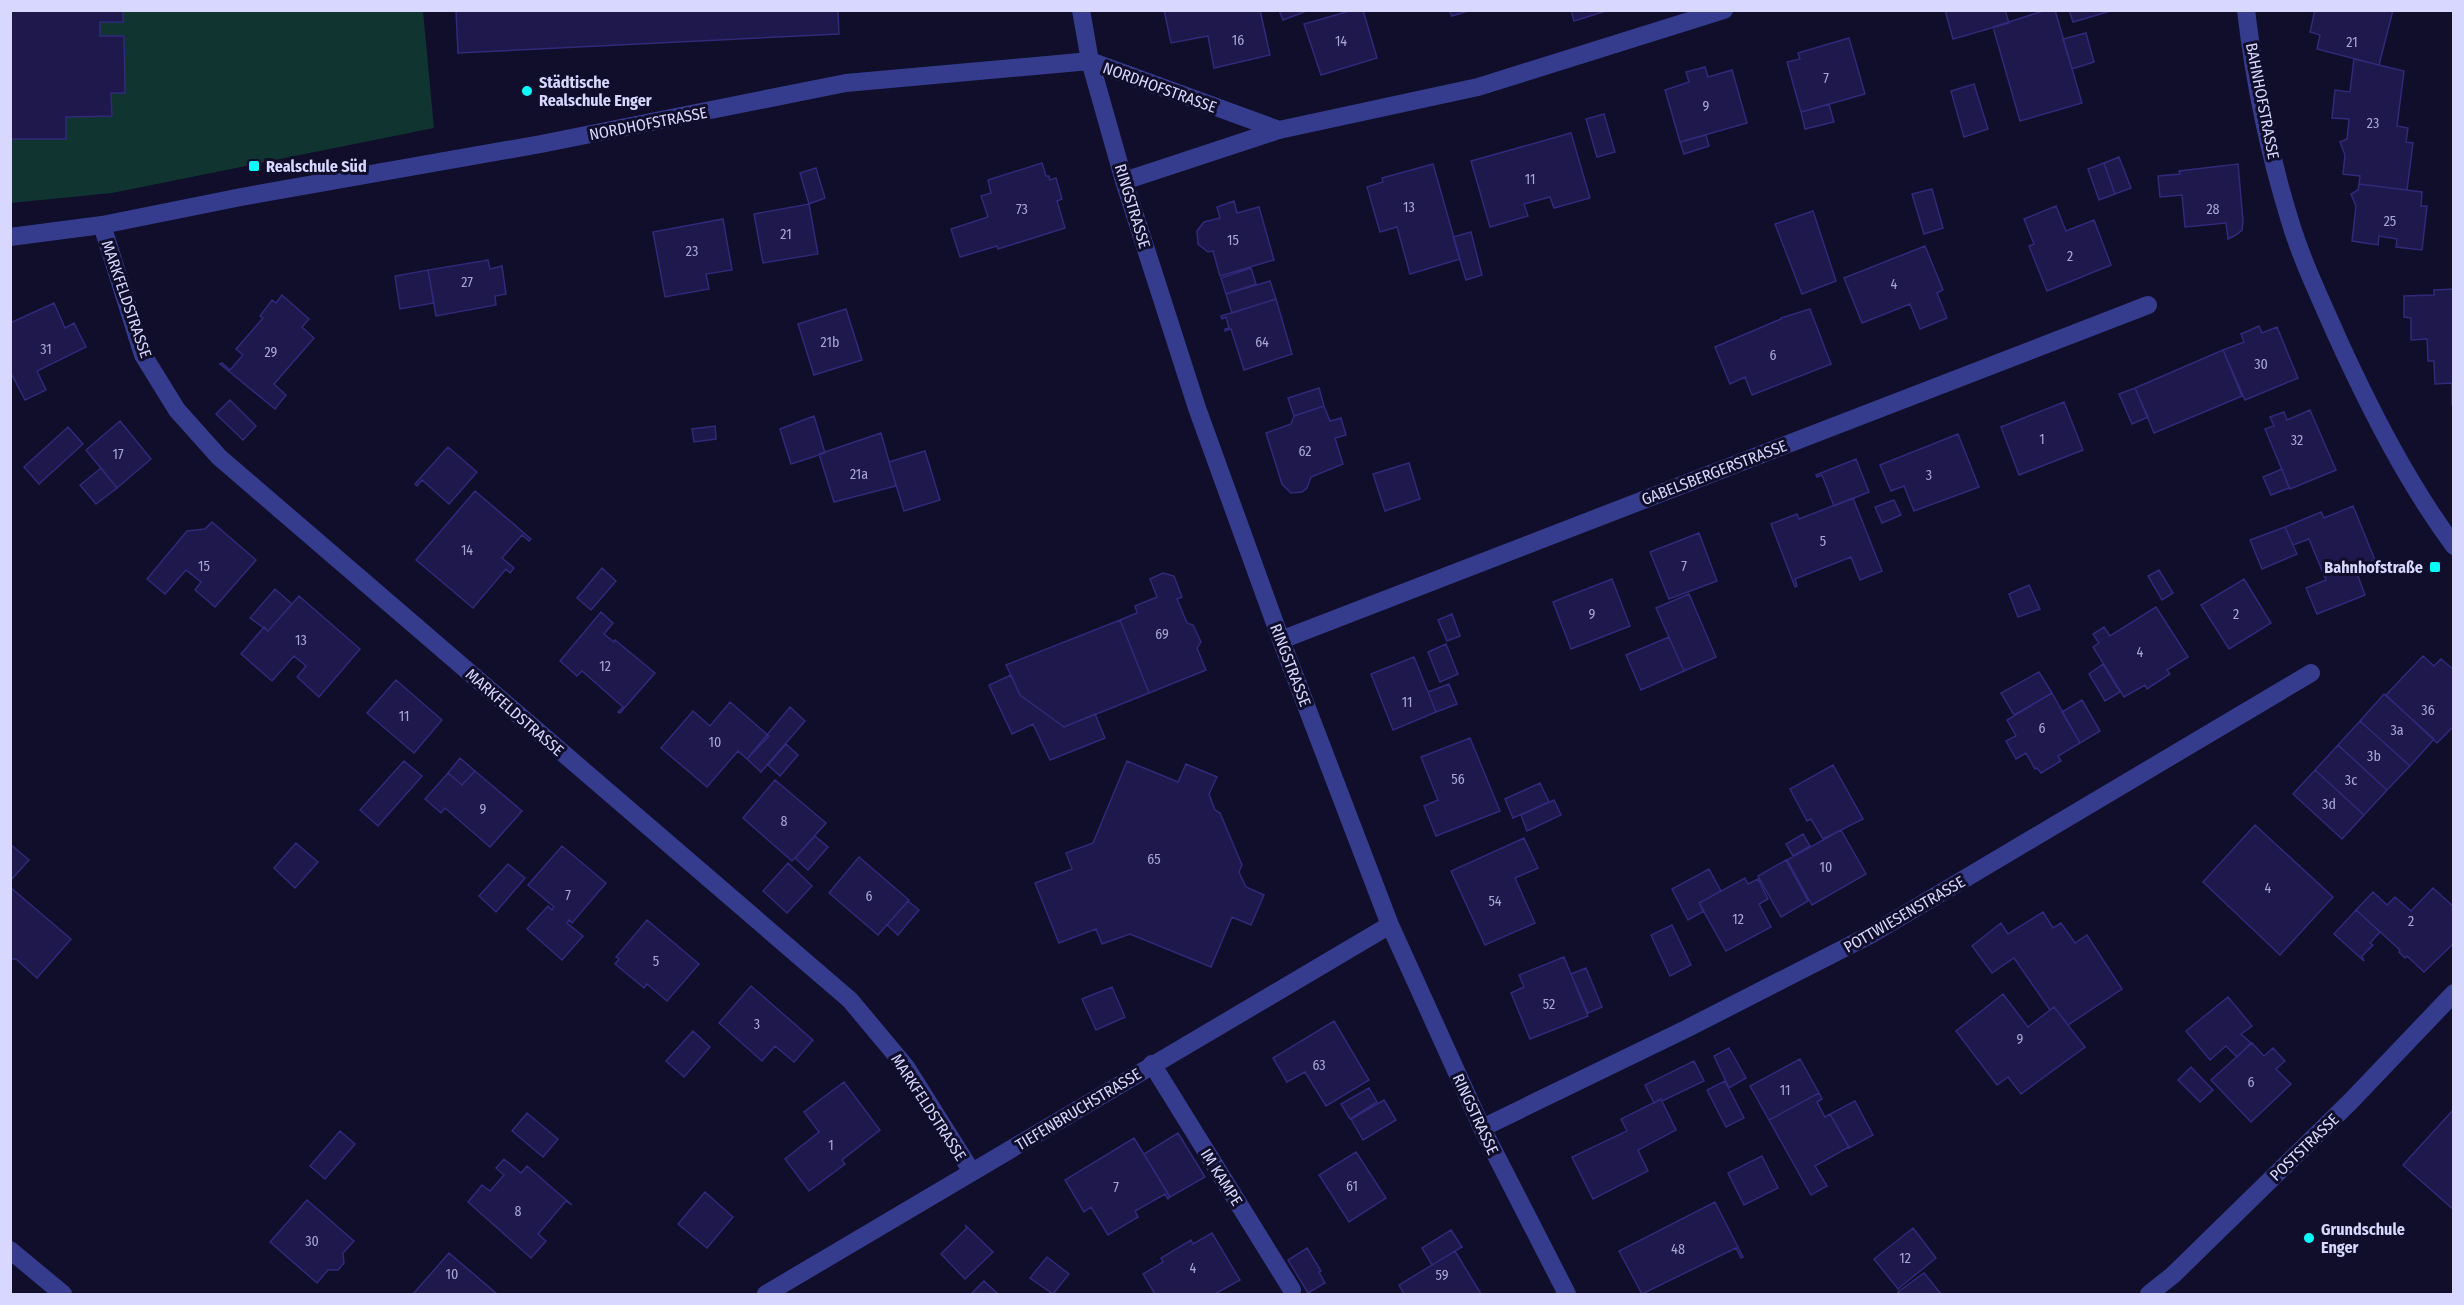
<svg xmlns="http://www.w3.org/2000/svg" width="2464" height="1305" font-family="'Fira Sans Condensed',sans-serif">
	<style>
		.green { fill: #103430 }
		.building { fill: #1e184c; stroke: #31297a; stroke-width: 1.5 }
		.lines { fill: none; stroke-linecap: round; stroke-linejoin: round }
		.minor { stroke: #353b8d; stroke-width: 18 }
		.poi-dot { fill: #03ffff; stroke: #100e2a; stroke-width: 2 }
		.labels { text-anchor: middle; stroke-width: 6; stroke-linejoin: round; paint-order: stroke }
		.number-label { font-size: 14px; fill: #a9a7d2 }
		.poi-label { font-size: 16px; font-weight: bold; fill: #d7d7ff; stroke: #100e2a; text-anchor: start }
		.street-label { font-size: 16px; fill: #d7d7ff; stroke: #100e2a }
	</style>
	<rect width="100%" height="100%" fill="#100e2a"/>
	<path class="green" d="M11,11H423L434,128L112,193L11,203Z"/>
	<path class="building" d="M10,10H123V22H100V36H124L125,93H111L112,116L66,117V139H10Z
		M456,10H838L839,34L458,53Z
		M1164,10H1260L1270,55L1214,68L1208,36L1171,43Z
		M1279,10H1303L1304,12L1283,20Z
		M1353,10H1363L1377,58L1321,75L1304,24Z
		M1449,10H1471L1452,16Z
		M1571,10H1609L1574,21Z
		M1945,10H2005L2009,23L1953,39Z
		M2046,10H2055L2082,103L2020,121L1993,27Z
		M2069,10H2114L2073,22Z
		M2315,10H2393L2379,65L2317,49L2320,35L2310,32Z
		M2086,33L2094,62L2072,69L2063,39Z
		M1849,38L1865,94L1801,112L1787,62L1800,59L1798,53Z
		M2354,59L2404,71L2397,126L2408,128L2406,142L2413,143L2407,190L2359,184L2360,176L2343,174L2345,155L2340,142L2347,139L2349,119L2332,118L2335,90L2350,92Z
		M1705,67L1708,77L1732,70L1747,123L1680,142L1665,90L1689,82L1686,72Z
		M1974,84L1988,129L1964,137L1951,91Z
		M1829,104L1834,122L1805,129L1801,112Z
		M1604,114L1615,152L1597,157L1586,119Z
		M1571,133L1590,198L1554,208L1550,197L1524,204L1528,216L1490,227L1471,161Z
		M1706,135L1709,146L1684,154L1680,142Z
		M2119,157L2131,188L2115,194L2104,163Z
		M1042,163L1046,176H1049L1050,180L1056,178L1062,199L1057,201L1065,228L998,249L997,246L960,257L951,229L988,217L981,196L991,193L988,180Z
		M2104,163L2115,194L2099,200L2088,169Z
		M1433,164L1460,259L1410,274L1397,227L1380,232L1367,187L1383,182L1382,178Z
		M2238,164L2243,221L2242,230L2236,235L2228,239L2226,223L2185,227L2182,195L2160,197L2158,176L2180,174L2179,171Z
		M816,168L825,198L809,204L800,173Z
		M2359,184L2422,192L2421,206H2427L2422,250L2396,247L2397,239L2379,236L2378,245L2352,241L2356,206L2351,194L2358,190Z
		M1932,189L1943,228L1924,234L1912,194Z
		M1234,201L1237,213L1259,207L1274,260L1220,276L1213,251L1208,252L1198,244L1197,231L1204,222L1220,218L1217,207Z
		M809,204L818,254L763,263L754,214Z
		M2056,206L2066,231L2094,220L2111,265L2047,291L2029,246L2034,244L2024,219Z
		M1813,211L1836,281L1802,294L1775,224Z
		M723,219L732,270L706,274L709,289L665,297L653,232Z
		M1471,232L1482,275L1466,280L1453,237Z
		M1925,246L1943,290L1937,293L1947,318L1920,329L1910,304L1862,323L1844,278Z
		M488,260L490,269L502,266L506,294L495,296L496,305L436,316L428,270Z
		M1251,268L1256,284L1226,294L1221,278Z
		M428,270L434,303L400,309L395,276Z
		M1270,281L1276,299L1232,313L1226,294Z
		M2454,289V405H2452V383L2435,384L2434,361H2428L2427,339L2411,340V318L2404,317V296L2434,295V290Z
		M282,295L309,319L302,327L314,338L274,384L286,395L275,409L220,364L222,363L230,370L243,355L236,349L263,318L260,316L272,300L276,303Z
		M1276,299L1292,354L1244,370L1231,329L1225,331V329L1229,328L1226,317L1222,319L1221,316Z
		M54,303L65,328L74,323L86,347L37,371L46,390L25,400L10,371V323Z
		M846,309L862,360L814,375L798,324Z
		M1810,309L1831,364L1752,395L1745,377L1730,384L1715,347L1781,319V318Z
		M2259,326L2262,333L2277,327L2298,378L2245,400L2223,350L2244,342L2241,334Z
		M2223,350L2242,396L2154,433L2135,388Z
		M1319,388L1324,406L1294,416L1288,398Z
		M2135,388L2148,417L2132,424L2119,394Z
		M230,400L256,426L243,440L216,414Z
		M2064,402L2083,450L2019,475L2001,427Z
		M1324,406L1330,421L1341,418L1346,435L1335,438L1343,464L1311,477L1307,488L1302,492L1291,493L1282,484L1266,433L1291,424L1294,416Z
		M2310,410L2336,470L2290,489L2265,429L2274,426L2270,417L2284,412L2287,420Z
		M814,416L825,453L791,464L780,429Z
		M120,421L151,459L117,488L86,450Z
		M715,426L716,439L694,442L692,429Z
		M68,427L83,444L39,484L24,467Z
		M881,433L896,486L834,502L819,454Z
		M1958,434L1979,487L1914,511L1904,486L1891,491L1880,465Z
		M448,447L477,472L449,504L422,480L417,486L415,484Z
		M925,451L940,500L904,511L889,462Z
		M1856,459L1869,492L1834,506L1822,475L1817,477L1816,475Z
		M1409,463L1420,499L1385,511L1373,474Z
		M101,468L117,488L96,504L80,485Z
		M2282,469L2289,488L2271,495L2263,477Z
		M475,491L531,539L529,541L522,535L502,558L514,568L510,573L506,569L473,608L416,560Z
		M1853,498L1882,571L1860,580L1851,557L1795,579L1797,586L1795,587L1771,524L1797,514L1799,519Z
		M1894,500L1901,515L1882,523L1875,507Z
		M2353,506L2375,560L2355,568L2365,595L2317,614L2306,588L2326,580L2309,539L2293,545L2285,527L2321,512L2324,518Z
		M212,522L256,560L215,607L195,590L201,582L186,570L165,594L147,579L187,531L205,529Z
		M2285,527L2297,554L2262,569L2250,540Z
		M1699,533L1717,581L1669,599L1650,552Z
		M602,568L616,581L591,610L577,598Z
		M2159,570L2173,593L2162,600L2148,576Z
		M1163,573L1174,576L1182,597L1177,599L1187,623L1193,625L1201,642L1197,648L1206,670L1149,693L1120,620L1137,613L1135,606L1157,597L1150,579Z
		M1612,579L1630,626L1571,649L1553,602Z
		M2244,579L2271,623L2229,649L2201,605Z
		M2029,585L2040,609L2018,617L2009,594Z
		M275,589L292,604L268,631L250,618Z
		M1689,594L1716,657L1684,671L1656,608Z
		M299,596L360,649L319,697L297,677L306,666L294,656L272,681L241,654L264,627L268,631Z
		M2156,607L2188,657L2167,670L2170,674L2147,689L2145,685L2124,697L2093,647L2099,643L2093,634L2104,627L2110,636Z
		M601,612L613,623L604,634L614,642L615,640L655,673L620,713L618,712L623,707L582,671L577,676L560,661Z
		M1452,614L1460,636L1447,641L1438,620Z
		M1120,620L1149,693L1064,727L1020,695L1006,665Z
		M1669,637L1684,671L1641,690L1626,655Z
		M1446,644L1458,674L1440,682L1428,652Z
		M2423,656L2434,666L2441,659L2454,670V726L2437,743L2386,695Z
		M1414,657L1436,712L1393,730L1371,674Z
		M2103,664L2120,692L2105,701L2089,674Z
		M2039,672L2052,693L2014,715L2001,693Z
		M1011,675L1020,695L1064,727L1095,714L1105,738L1050,760L1033,724L1012,734L989,685Z
		M396,680L442,720L414,753L367,713Z
		M1449,684L1457,704L1436,712L1428,692Z
		M2052,693L2080,743L2058,756L2061,761L2041,773L2037,768L2035,769L2026,753L2016,759L2006,741L2016,736L2007,720Z
		M2384,694L2434,739L2410,766L2360,721Z
		M2082,700L2100,731L2080,743L2062,712Z
		M730,702L769,736L747,759L738,751L707,787L661,748L693,711L710,726Z
		M790,707L805,721L761,772L747,759Z
		M2360,721L2410,766L2387,790L2338,745Z
		M1470,738L1500,811L1436,836L1424,806L1438,800L1421,757Z
		M786,744L798,755L780,776L768,765Z
		M2338,745L2387,790L2364,815L2315,770Z
		M460,758L475,771L462,785L448,773Z
		M404,761L422,776L378,826L360,810Z
		M1127,761L1178,782L1186,764L1217,777L1209,794L1215,810L1220,813L1242,865L1239,872L1246,887L1264,895L1251,925L1232,917L1211,967L1130,934L1102,944L1096,929L1059,943L1035,883L1072,869L1066,853L1093,843Z
		M1833,765L1863,819L1823,839L1811,819L1807,821L1790,789Z
		M2315,770L2364,815L2342,839L2293,794Z
		M475,771L522,811L490,847L445,808L441,813L425,799L448,773L462,785Z
		M775,780L826,823L792,861L743,818Z
		M1540,783L1549,802L1513,818L1505,799Z
		M1554,800L1561,815L1527,831L1521,815Z
		M2255,825L2333,897L2280,955L2203,882Z
		M1841,830L1866,874L1812,905L1787,860Z
		M1803,834L1810,846L1793,856L1786,844Z
		M815,836L828,847L808,870L795,858Z
		M1524,838L1538,868L1515,878L1535,923L1485,945L1451,871Z
		M296,843L318,862L295,888L274,868Z
		M10,844L29,860L10,881Z
		M562,846L606,883L572,923L569,920L567,923L583,936L562,960L527,929L548,906L552,910L554,907L528,885Z
		M859,857L909,900L878,935L829,893Z
		M1786,860L1808,901L1781,917L1758,876Z
		M788,863L812,886L787,913L763,891Z
		M508,864L525,878L496,912L479,896Z
		M1709,869L1721,891L1699,903L1704,911L1688,920L1672,889Z
		M1745,878L1748,884L1758,879L1768,899L1759,904L1771,927L1726,951L1699,903Z
		M10,887L71,939L37,978L16,959H10Z
		M2433,888L2454,907V943L2424,972L2407,956L2405,958L2399,952L2400,950L2356,910L2373,892L2387,905L2395,897L2411,911Z
		M908,901L919,910L898,935L887,925Z
		M2356,910L2380,932L2370,943L2373,945L2362,956L2364,961L2334,934Z
		M2043,912L2053,928L2061,923L2075,943L2087,935L2122,989L2068,1025L2054,1007L2050,1010L2014,958L1992,973L1972,946L2001,923L2008,934Z
		M647,920L699,964L667,1001L647,984L644,988L615,964L619,959L616,957Z
		M1672,925L1691,965L1670,976L1651,935Z
		M1564,957L1588,1016L1530,1039L1511,993L1524,987L1519,975Z
		M1586,968L1602,1007L1588,1013L1571,974Z
		M751,986L813,1040L794,1062L775,1046L762,1061L719,1023Z
		M1112,987L1125,1017L1096,1030L1082,999Z
		M2003,994L2028,1027L2054,1007L2085,1047L2021,1094L2008,1077L1997,1085L1956,1031Z
		M2228,997L2252,1026L2241,1034L2251,1043L2237,1057L2226,1046L2210,1060L2186,1031Z
		M1334,1021L1369,1080L1326,1106L1305,1072L1287,1082L1273,1058Z
		M693,1031L710,1047L684,1077L666,1061Z
		M2252,1043L2264,1056L2273,1048L2285,1061L2276,1069L2291,1084L2251,1122L2211,1080Z
		M1729,1048L1746,1078L1729,1088L1714,1056Z
		M1800,1059L1819,1093L1769,1120L1750,1086Z
		M1694,1061L1704,1081L1662,1101L1661,1099L1654,1103L1645,1085Z
		M2191,1067L2213,1090L2200,1102L2178,1080Z
		M1725,1081L1744,1118L1726,1127L1707,1090Z
		M844,1082L880,1130L842,1160L845,1164L809,1191L785,1159L819,1132L804,1112Z
		M1369,1088L1377,1102L1350,1119L1341,1104Z
		M1819,1093L1822,1099L1817,1102L1825,1117L1830,1114L1849,1147L1815,1166L1827,1186L1811,1195L1769,1120Z
		M1661,1099L1676,1130L1638,1150L1648,1171L1593,1199L1572,1157L1627,1131L1621,1119Z
		M1384,1100L1396,1120L1363,1140L1351,1119Z
		M1855,1101L1873,1135L1849,1148L1830,1114Z
		M2454,1109V1210L2403,1165Z
		M527,1113L558,1139L543,1157L512,1131Z
		M340,1131L355,1144L325,1179L310,1166Z
		M1178,1133L1205,1177L1170,1197L1144,1154Z
		M1134,1138L1170,1197L1168,1199L1165,1194L1135,1211L1138,1217L1108,1235L1091,1207L1084,1212L1065,1180Z
		M1356,1152L1386,1198L1349,1222L1319,1175Z
		M1762,1156L1778,1188L1744,1205L1728,1173Z
		M504,1159L521,1173L527,1166L572,1205L566,1201L538,1234L546,1241L531,1258L468,1202L482,1185L490,1191L504,1175L496,1168Z
		M705,1192L733,1217L707,1248L678,1224Z
		M307,1200L354,1241L343,1253L344,1263L338,1270H328L317,1283L270,1242Z
		M1715,1202L1743,1257L1741,1258L1736,1248L1642,1294L1619,1251Z
		M965,1225L993,1252L965,1279L941,1254L967,1228Z
		M1913,1228L1936,1258L1898,1289L1874,1259Z
		M1451,1230L1462,1247L1432,1265L1422,1248Z
		M1212,1233L1240,1280L1215,1294H1155L1143,1274L1163,1262L1161,1258L1191,1240L1193,1244Z
		M1307,1248L1321,1271L1319,1272L1325,1283L1308,1293L1288,1260Z
		M1455,1251L1481,1294H1404L1399,1285Z
		M449,1253L497,1294H413Z
		M1047,1257L1069,1274L1053,1294L1030,1278Z
		M1924,1273L1941,1294H1901L1898,1292Z
		M984,1281L998,1294H971Z"/>
	<g class="lines">
		<path class="minor" d="M1081,10L1090,61L1124,181L1197,408L1281,640L1390,925L1482,1128L1567,1294
			M2246,10C2254,80 2269,153 2290,221C2302,261 2321,300 2338,339C2371,411 2407,482 2454,546
			M1124,181L1279,130L1478,87L1724,10
			M102,225L143,355L177,410L219,457L850,1000L906,1067L972,1172
			M10,237L102,225L241,197L541,144L846,83L1090,61L1279,130
			M1281,640L2148,305
			M1152,1064L1292,1290
			M1482,1128L1686,1029L1870,935L2311,673
			M10,1250L63,1294
			M766,1294L1390,925
			M2149,1294L2173,1275L2350,1102L2454,993"/>
	</g>
	<g class="poi-dot">
		<circle cx="527" cy="91" r="6"/>
		<rect x="248" y="160" width="12" height="12" rx="3"/>
		<rect x="2429" y="561" width="12" height="12" rx="3"/>
		<circle cx="2309" cy="1238" r="6"/>
	</g>
	<g class="labels">
		<g class="number-label">
			<text x="1238" y="45">16</text>
			<text x="1341" y="46">14</text>
			<text x="2352" y="47">21</text>
			<text x="1826" y="83">7</text>
			<text x="1706" y="111">9</text>
			<text x="2373" y="128">23</text>
			<text x="1530" y="184">11</text>
			<text x="1409" y="212">13</text>
			<text x="1022" y="214">73</text>
			<text x="2213" y="214">28</text>
			<text x="2390" y="226">25</text>
			<text x="786" y="239">21</text>
			<text x="1233" y="245">15</text>
			<text x="692" y="256">23</text>
			<text x="2070" y="261">2</text>
			<text x="467" y="287">27</text>
			<text x="1894" y="289">4</text>
			<text x="830" y="347">21b</text>
			<text x="1262" y="347">64</text>
			<text x="46" y="354">31</text>
			<text x="271" y="357">29</text>
			<text x="1773" y="360">6</text>
			<text x="2261" y="369">30</text>
			<text x="2042" y="444">1</text>
			<text x="2297" y="445">32</text>
			<text x="1305" y="456">62</text>
			<text x="118" y="459">17</text>
			<text x="859" y="479">21a</text>
			<text x="1929" y="480">3</text>
			<text x="1823" y="546">5</text>
			<text x="467" y="555">14</text>
			<text x="204" y="571">15</text>
			<text x="1684" y="571">7</text>
			<text x="1592" y="619">9</text>
			<text x="2236" y="619">2</text>
			<text x="1162" y="639">69</text>
			<text x="301" y="645">13</text>
			<text x="2140" y="657">4</text>
			<text x="605" y="671">12</text>
			<text x="1407" y="707">11</text>
			<text x="2428" y="715">36</text>
			<text x="404" y="721">11</text>
			<text x="2042" y="733">6</text>
			<text x="2397" y="735">3a</text>
			<text x="715" y="747">10</text>
			<text x="2374" y="761">3b</text>
			<text x="1458" y="784">56</text>
			<text x="2351" y="785">3c</text>
			<text x="2329" y="809">3d</text>
			<text x="483" y="814">9</text>
			<text x="784" y="826">8</text>
			<text x="1154" y="864">65</text>
			<text x="1826" y="872">10</text>
			<text x="2268" y="893">4</text>
			<text x="568" y="900">7</text>
			<text x="869" y="901">6</text>
			<text x="1495" y="906">54</text>
			<text x="1738" y="924">12</text>
			<text x="2411" y="926">2</text>
			<text x="656" y="966">5</text>
			<text x="1549" y="1009">52</text>
			<text x="757" y="1029">3</text>
			<text x="2020" y="1044">9</text>
			<text x="1319" y="1070">63</text>
			<text x="2251" y="1087">6</text>
			<text x="1785" y="1095">11</text>
			<text x="831" y="1150">1</text>
			<text x="1352" y="1191">61</text>
			<text x="1116" y="1192">7</text>
			<text x="518" y="1216">8</text>
			<text x="312" y="1246">30</text>
			<text x="1678" y="1254">48</text>
			<text x="1905" y="1263">12</text>
			<text x="1193" y="1273">4</text>
			<text x="452" y="1279">10</text>
			<text x="1442" y="1280">59</text>
		</g>
		<g class="poi-label">
			<text x="539" y="88">Städtische<tspan x="539" dy="18">Realschule Enger</tspan></text>
			<text x="266" y="172">Realschule Süd</text>
			<text x="2423" y="573" text-anchor="end">Bahnhofstraße</text>
			<text x="2321" y="1235">Grundschule<tspan x="2321" dy="18">Enger</tspan></text>
		</g>
		<g class="street-label">
			<text transform="translate(1160 87) rotate(20)" y="6">NORDHOFSTRASSE</text>
			<text transform="translate(2263 101) rotate(79)" y="6">BAHNHOFSTRASSE</text>
			<text transform="translate(648 123) rotate(-11)" y="6">NORDHOFSTRASSE</text>
			<text transform="translate(1133 206) rotate(73)" y="6">RINGSTRASSE</text>
			<text transform="translate(127 299) rotate(71)" y="6">MARKFELDSTRASSE</text>
			<text transform="translate(1714 472) rotate(-21)" y="6">GABELSBERGERSTRASSE</text>
			<text transform="translate(1291 665) rotate(69)" y="6">RINGSTRASSE</text>
			<text transform="translate(515 712) rotate(41)" y="6">MARKFELDSTRASSE</text>
			<text transform="translate(1904 914) rotate(-30)" y="6">POTTWIESENSTRASSE</text>
			<text transform="translate(929 1107) rotate(57)" y="6">MARKFELDSTRASSE</text>
			<text transform="translate(1078 1109) rotate(-31)" y="6">TIEFENBRUCHSTRASSE</text>
			<text transform="translate(1476 1114) rotate(65)" y="6">RINGSTRASSE</text>
			<text transform="translate(2304 1147) rotate(-44)" y="6">POSTSTRASSE</text>
			<text transform="translate(1222 1177) rotate(58)" y="6">IM KAMPE</text>
		</g>
	</g>
	<rect width="2464" height="1305" fill="none" stroke="#d7d7ff" stroke-width="24"/>
</svg>
